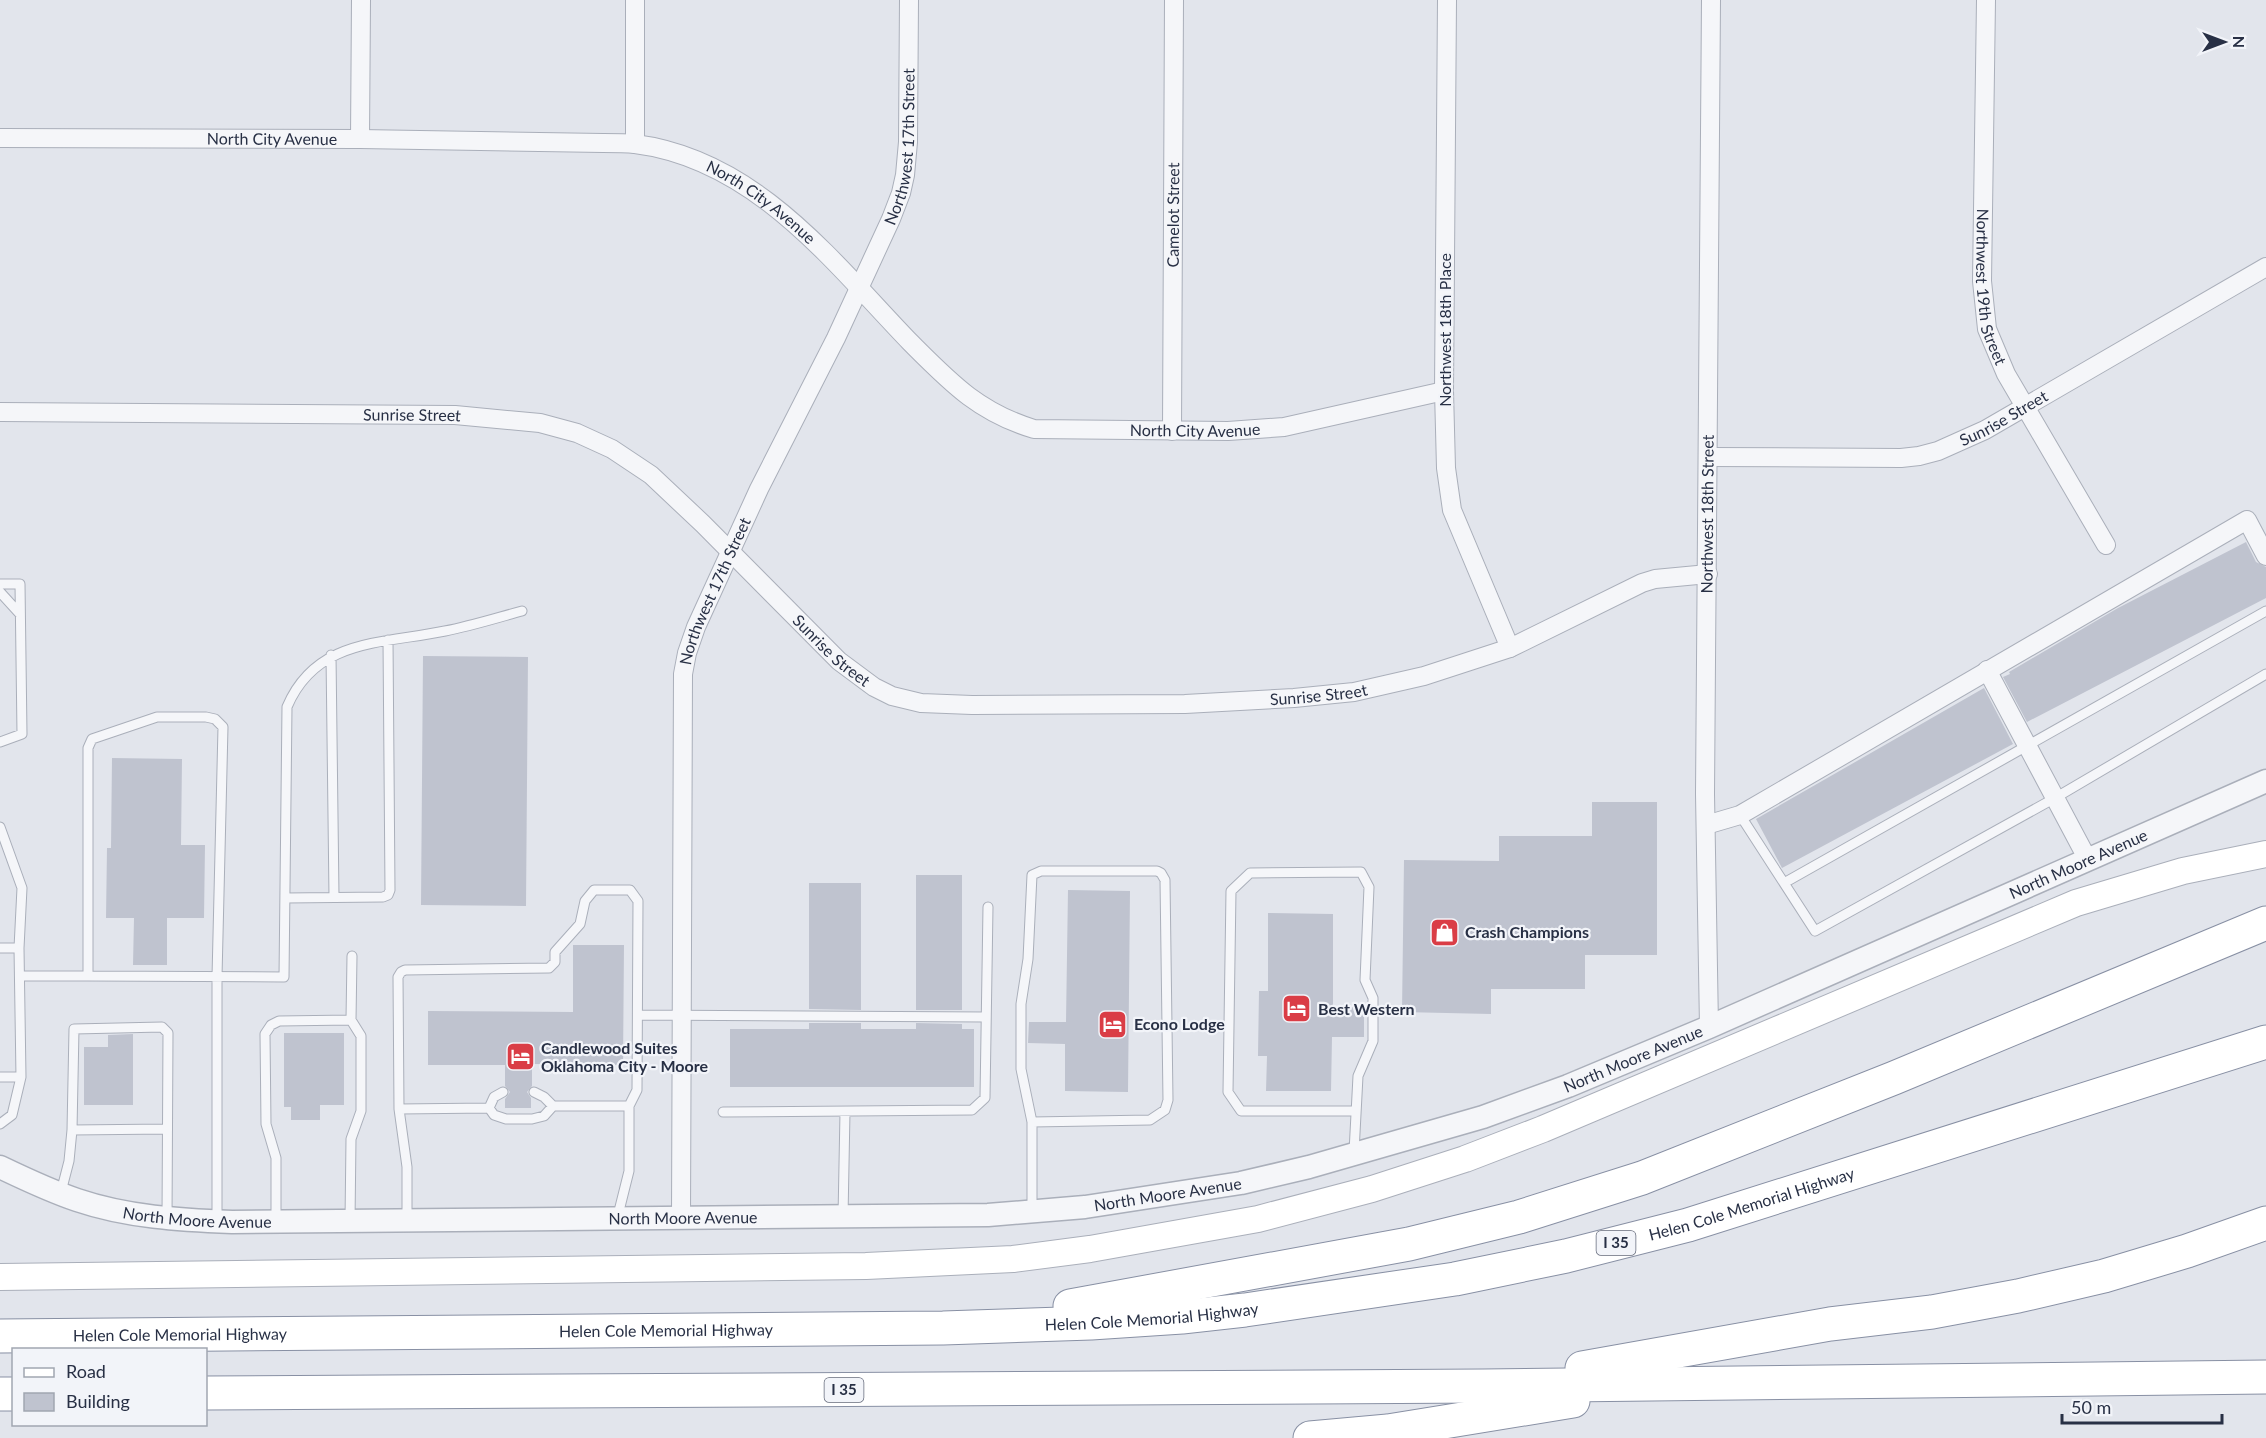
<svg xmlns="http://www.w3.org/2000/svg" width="2266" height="1438" font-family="Lato,sans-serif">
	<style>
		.building { fill: #bfc3cf }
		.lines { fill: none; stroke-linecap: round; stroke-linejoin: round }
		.service-casing { stroke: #aaafba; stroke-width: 11 }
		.minor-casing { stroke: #aaafba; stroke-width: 20 }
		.tertiary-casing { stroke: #aaafba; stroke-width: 25 }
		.secondary-casing { stroke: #aaafba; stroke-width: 28 }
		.motorway-casing { stroke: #8890a4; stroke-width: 35 }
		.service { stroke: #f5f6f9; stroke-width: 9 }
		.minor { stroke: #f5f6f9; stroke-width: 18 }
		.tertiary { stroke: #f5f6f9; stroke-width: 22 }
		.secondary { stroke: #fff; stroke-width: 26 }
		.motorway { stroke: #fff; stroke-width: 33 }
		.labels { text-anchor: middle; stroke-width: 4.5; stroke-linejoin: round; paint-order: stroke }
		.shield { fill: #f2f4f9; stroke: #656b7b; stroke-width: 1.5 }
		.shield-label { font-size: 15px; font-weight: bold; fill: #283045 }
		.street-label { font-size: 16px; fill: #283045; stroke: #f2f4f9 }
		.poi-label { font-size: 16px; font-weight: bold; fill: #283045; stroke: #f2f4f9; text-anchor: start }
	</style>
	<rect width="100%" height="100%" fill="#e2e5ec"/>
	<path class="building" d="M2246,542L2256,562L2266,567V598L2027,722L2003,677L2010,674L2009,672L2118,608Z
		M423,656L528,657L526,906L421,905Z
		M1984,688L2013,744L1782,868L1756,819Z
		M112,758L182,759L181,845H205L204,918H167V965H133L134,918H106L107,848H111Z
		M1592,802H1657V955H1585V989H1491V1014L1402,1012L1404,860L1499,861V836H1592Z
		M916,875H962V1010H916Z
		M809,883H861V1010L809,1009Z
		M1068,890L1130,891L1128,1092L1065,1091V1044L1028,1043L1029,1022H1066Z
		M1268,913L1333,914V1007H1364V1037H1332L1331,1091H1266L1267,1056H1258L1259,991H1268Z
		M573,945H624L623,1065L532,1064V1086L527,1092L531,1098V1108H505V1099L510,1092L505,1086V1065H428V1011L573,1012Z
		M809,1023H861V1029H916V1023L962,1024V1029H974V1087H730V1029H809Z
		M284,1033H344V1105H320V1120H291V1107H284Z
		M133,1034V1105H84V1047H108V1035Z"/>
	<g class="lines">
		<defs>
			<path id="service" d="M0,584H20L22,734L0,742
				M0,592L20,614
				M331,655L334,897
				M1740,815L1815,931L2055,798L2266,674
				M0,827L22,888L19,948L21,1077L12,1115L0,1124
				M1784,883L2266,611
				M286,898L383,897L388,895L390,890L388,640
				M0,948H19
				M21,976H88
				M638,1015L986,1017
				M0,1077H21
				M534,1092L544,1097L553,1106
				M489,1108L494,1097L503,1092
				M399,1109L489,1108L494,1115L506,1119H532L544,1116L553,1106H629
				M723,1112L972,1110L985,1098L988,907
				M1032,1122L1150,1120L1165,1110L1168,1100L1165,880L1161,873L1157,871H1041L1032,875L1028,959L1021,1004V1069L1032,1122V1212
				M167,1129L72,1130L74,1029L162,1027L168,1033L167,1219
				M1354,1152L1358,1076L1373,1041V998L1365,980L1369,887L1361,872L1250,873L1231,891L1228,1092L1241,1111H1356
				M61,1192L69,1161L72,1130
				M843,1217L845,1112
				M407,1219V1167L399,1109L398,977L401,972L405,970L549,968L555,962V952L580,924L585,901L594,890H630L638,901L637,1090L629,1106V1171L617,1219
				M276,1220V1158L266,1124L265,1034L271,1025L279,1021L351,1020
				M217,1221V977L223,727L215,719L206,717H157L92,739L88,748V976L284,977L287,707C316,638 383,644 445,631C471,626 496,618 522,611
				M350,1221L351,1139L361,1111V1036L351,1020L352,956"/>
			<g id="minor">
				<path d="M1447,0L1444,391L1446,468L1452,510L1510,648"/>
				<path id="s1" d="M1986,0L1982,281L1987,329L2006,374L2106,545"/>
				<path id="s2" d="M0,138L360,139L603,143C614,143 625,143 635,144C755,159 832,261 910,342C950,382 978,412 1034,429L1228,431L1284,427L1444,391"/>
				<path d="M360,139L361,0"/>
				<path d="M635,144V0"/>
				<path id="s3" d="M0,412L455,415L540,423L577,433L612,449L651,475L703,524L839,661L874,687L892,696L921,703L972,705L1185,704L1294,698L1354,692L1424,676L1510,648L1642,583L1655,579L1708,574"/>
				<path id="s4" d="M1172,431L1174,0"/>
				<path id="s5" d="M1709,457L1901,458L1919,456L1938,451L1985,430L2266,267"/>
				<path d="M1987,670L2088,860"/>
				<path d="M1706,825L1740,815L2247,520L2266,556"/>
				<path id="s6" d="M1709,1027L1705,794L1711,0"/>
				<path id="s7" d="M681,1218L683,674L687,653L696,627L759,489L836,338L891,219L901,193L905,175L908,142L909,0"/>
			</g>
			<g id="tertiary">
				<path id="s8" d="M0,1167C25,1179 50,1191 77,1200C127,1217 180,1220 232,1222L988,1215L1085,1207L1241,1183L1309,1167L1483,1117L1568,1086L1709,1027L2266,781"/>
			</g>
			<path id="secondary" d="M0,1277L866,1266L1013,1259L1090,1249L1258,1219L1372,1189L1465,1159L1543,1129L2076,903L2183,871L2266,854"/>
			<g id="motorway">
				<path d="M1070,1306L1409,1244L1519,1217L1642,1178L1894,1078L2266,923"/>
				<path id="s9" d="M0,1336L943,1328L1091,1323L1182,1317L1245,1310L1455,1279L1566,1256L1688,1225L2266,1042"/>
				<path d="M1582,1368L1830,1324L1932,1312L2018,1296L2104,1276L2187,1251L2266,1223"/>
				<path d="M206,1393L1483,1386L2266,1377"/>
				<path d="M0,1394H14"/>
				<path d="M1310,1438L1388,1431L1573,1401"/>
			</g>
		</defs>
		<use href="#service" class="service-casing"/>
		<use href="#minor" class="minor-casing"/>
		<use href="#tertiary" class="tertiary-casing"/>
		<use href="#secondary" class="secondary-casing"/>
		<use href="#motorway" class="motorway-casing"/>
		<use href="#service" class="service"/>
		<use href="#minor" class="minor"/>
		<use href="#tertiary" class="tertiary"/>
		<use href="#secondary" class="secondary"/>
		<use href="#motorway" class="motorway"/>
	</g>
	<defs>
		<symbol id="shop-square" viewBox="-11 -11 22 22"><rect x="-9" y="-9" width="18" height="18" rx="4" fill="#da3d46" stroke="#f2f4f9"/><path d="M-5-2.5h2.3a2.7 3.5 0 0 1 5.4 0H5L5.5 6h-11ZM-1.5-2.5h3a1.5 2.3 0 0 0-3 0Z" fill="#fff"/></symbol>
		<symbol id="hotel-square" viewBox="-11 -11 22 22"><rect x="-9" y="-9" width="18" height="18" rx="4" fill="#da3d46" stroke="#f2f4f9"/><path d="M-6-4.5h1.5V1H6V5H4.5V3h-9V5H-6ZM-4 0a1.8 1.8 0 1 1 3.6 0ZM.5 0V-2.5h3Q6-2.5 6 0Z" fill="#fff"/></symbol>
	</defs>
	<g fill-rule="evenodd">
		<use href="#shop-square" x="1428" y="916" width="33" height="33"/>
		<use href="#hotel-square" x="1280" y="992" width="33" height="33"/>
		<use href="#hotel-square" x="1096" y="1008" width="33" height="33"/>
		<use href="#hotel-square" x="504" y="1040" width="33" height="33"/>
	</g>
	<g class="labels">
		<g class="shield">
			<rect x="1596.5" y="1231" width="39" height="24" rx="4.5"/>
			<rect x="824.5" y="1378" width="39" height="24" rx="4.5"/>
		</g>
		<g class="shield-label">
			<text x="1616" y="1248">I 35</text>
			<text x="844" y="1395">I 35</text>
		</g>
		<g class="street-label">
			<text dy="6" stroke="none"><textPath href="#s2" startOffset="272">North City Avenue</textPath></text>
			<text dy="6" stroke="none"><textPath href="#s7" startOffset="1119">Northwest 17th Street</textPath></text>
			<text dy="6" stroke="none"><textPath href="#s2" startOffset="776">North City Avenue</textPath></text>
			<text dy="6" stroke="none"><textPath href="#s4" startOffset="216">Camelot Street</textPath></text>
			<text dy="6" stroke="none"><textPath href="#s1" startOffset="288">Northwest 19th Street</textPath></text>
			<text transform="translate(1445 330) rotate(-90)" y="6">Northwest 18th Place</text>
			<text dy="6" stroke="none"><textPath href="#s3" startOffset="412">Sunrise Street</textPath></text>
			<text dy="6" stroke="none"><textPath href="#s5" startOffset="303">Sunrise Street</textPath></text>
			<text dy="6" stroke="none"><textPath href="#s2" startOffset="1296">North City Avenue</textPath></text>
			<text dy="6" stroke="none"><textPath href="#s6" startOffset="513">Northwest 18th Street</textPath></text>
			<text dy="6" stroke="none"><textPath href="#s7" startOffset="633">Northwest 17th Street</textPath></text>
			<text dy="6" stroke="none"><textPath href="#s3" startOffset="916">Sunrise Street</textPath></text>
			<text dy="6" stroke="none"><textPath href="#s3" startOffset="1420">Sunrise Street</textPath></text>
			<text dy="6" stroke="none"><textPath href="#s8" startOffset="2150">North Moore Avenue</textPath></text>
			<text dy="6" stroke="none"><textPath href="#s8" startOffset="1664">North Moore Avenue</textPath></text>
			<text dy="6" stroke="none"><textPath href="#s8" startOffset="1178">North Moore Avenue</textPath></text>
			<text dy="6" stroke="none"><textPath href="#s9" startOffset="1764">Helen Cole Memorial Highway</textPath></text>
			<text dy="6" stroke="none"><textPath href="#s8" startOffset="206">North Moore Avenue</textPath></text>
			<text dy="6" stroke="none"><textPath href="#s8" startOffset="692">North Moore Avenue</textPath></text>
			<text dy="6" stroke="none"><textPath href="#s9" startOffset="1152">Helen Cole Memorial Highway</textPath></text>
			<text dy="6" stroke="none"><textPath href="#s9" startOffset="666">Helen Cole Memorial Highway</textPath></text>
			<text dy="6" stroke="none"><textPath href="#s9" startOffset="180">Helen Cole Memorial Highway</textPath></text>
		</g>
		<g class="poi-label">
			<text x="1465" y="938">Crash Champions</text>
			<text x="1318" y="1015">Best Western</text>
			<text x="1134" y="1030">Econo Lodge</text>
			<text x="541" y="1054">Candlewood Suites<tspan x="541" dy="18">Oklahoma City - Moore</tspan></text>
		</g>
	</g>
	<rect x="12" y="1348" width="195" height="78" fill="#f2f4f9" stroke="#a1a6b1" stroke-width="1.5"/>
	<rect x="24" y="1368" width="30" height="9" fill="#ffffff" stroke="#a1a6b1" stroke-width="1.5"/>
	<text x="66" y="1378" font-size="18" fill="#283045">Road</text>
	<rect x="24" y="1393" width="30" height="18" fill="#bfc3cf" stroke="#a1a6b1" stroke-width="1.5"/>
	<text x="66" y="1408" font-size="18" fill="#283045">Building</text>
	<g transform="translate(2224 42) rotate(90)" stroke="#f2f4f9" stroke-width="4.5" paint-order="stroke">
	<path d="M0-4.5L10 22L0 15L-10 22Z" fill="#283045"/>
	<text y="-9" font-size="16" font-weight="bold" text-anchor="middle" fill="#283045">N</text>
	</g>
	<path d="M2062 1414v9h160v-9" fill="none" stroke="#283045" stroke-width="3"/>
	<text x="2071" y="1414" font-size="18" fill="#283045" stroke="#f2f4f9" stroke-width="4.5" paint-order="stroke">50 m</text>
</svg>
